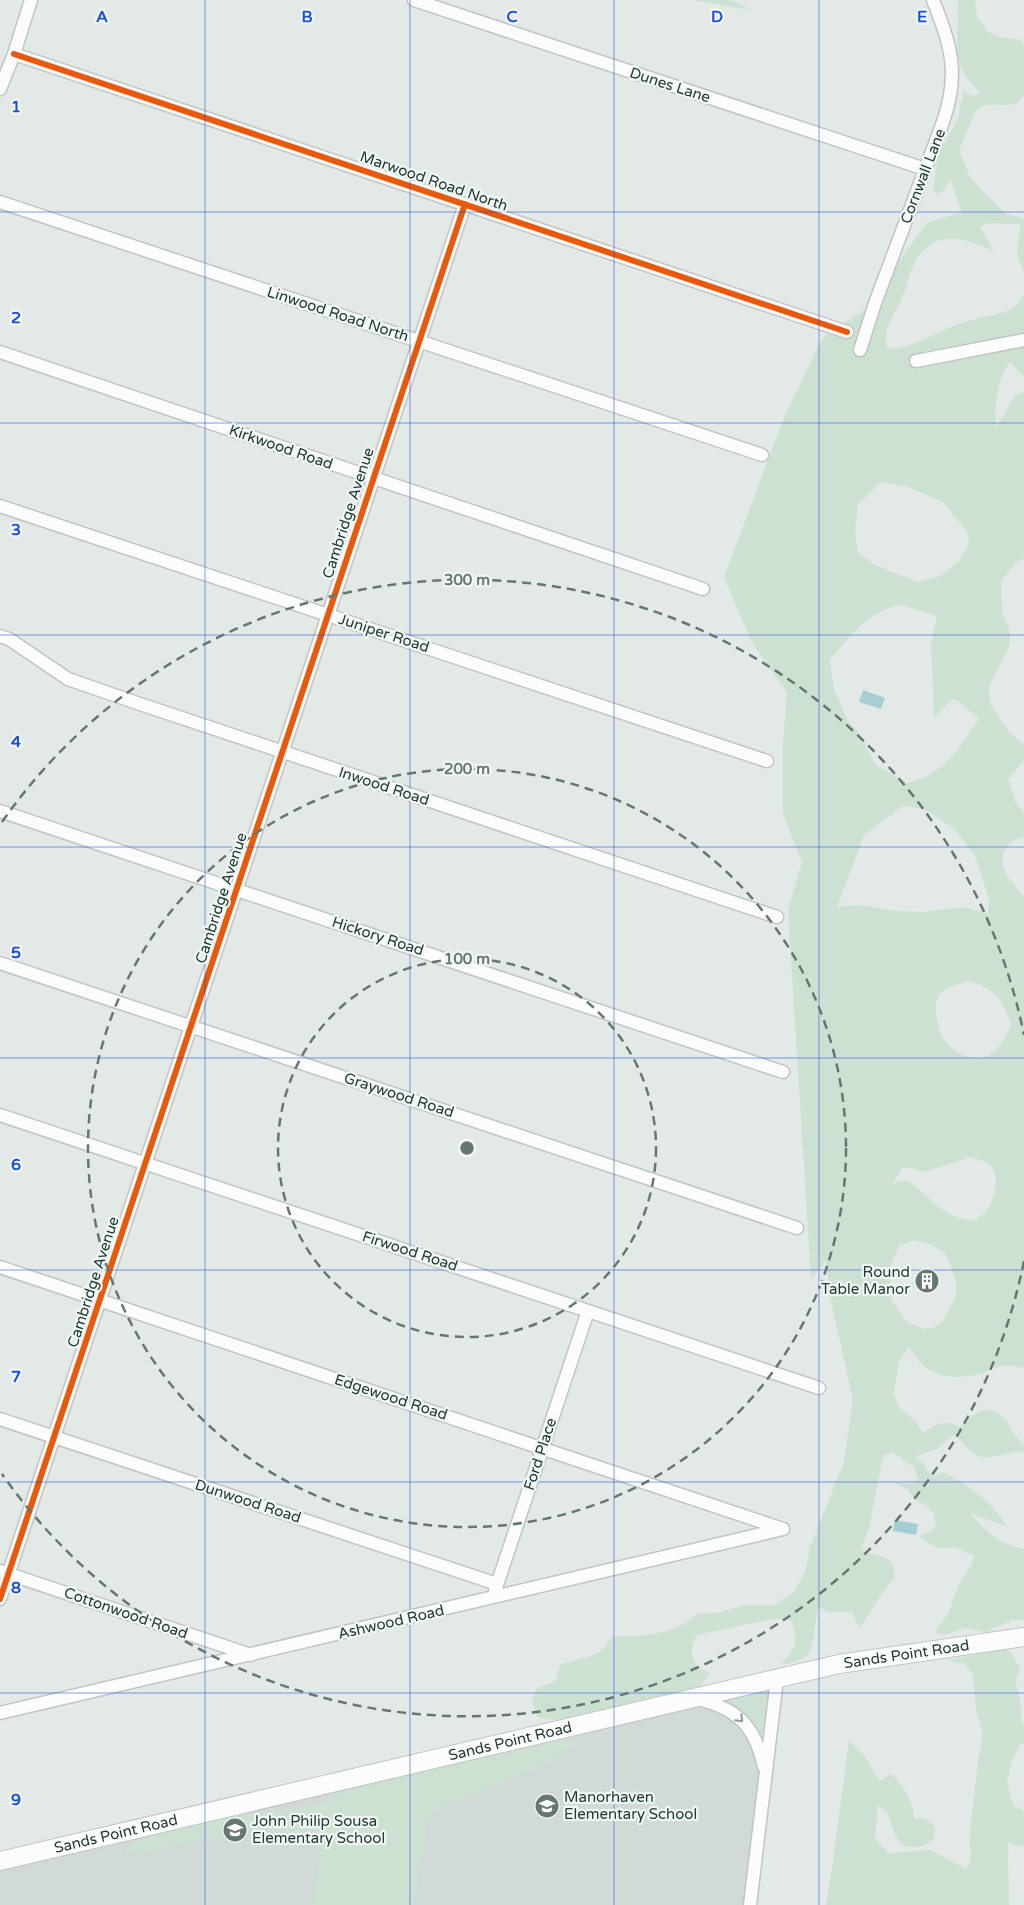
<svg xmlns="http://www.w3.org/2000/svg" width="1024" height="1905" font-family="'Varela Round',sans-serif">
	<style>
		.built { fill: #d1dad6 }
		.green { fill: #cde1d3; fill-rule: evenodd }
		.water { fill: #a6ced4 }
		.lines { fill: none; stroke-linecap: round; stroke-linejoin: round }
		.street-casing { stroke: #c0c5c3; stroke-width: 15 }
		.secondary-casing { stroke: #bfc6c3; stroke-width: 20 }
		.street { stroke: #fbfcfb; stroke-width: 12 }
		.secondary { stroke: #fbfcfb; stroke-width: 18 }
		.cycleway-casing { stroke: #f1f7f4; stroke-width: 9 }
		.cycleway { stroke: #e8590c; stroke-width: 6 }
		.oneway { stroke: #8e9b98 }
		.grid { fill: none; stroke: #1d4ed8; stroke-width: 1; stroke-opacity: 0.55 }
		.ring { fill: none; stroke: #667772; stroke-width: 2.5; stroke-dasharray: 9 6 }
		.labels { text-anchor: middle; stroke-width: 4.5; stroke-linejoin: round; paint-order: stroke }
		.street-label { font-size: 15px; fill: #223a34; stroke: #f1f7f4 }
		.poi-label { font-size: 15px; fill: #223a34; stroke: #f1f7f4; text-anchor: start }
		.grid-label { font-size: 16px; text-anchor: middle; font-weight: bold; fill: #1d4ed8; stroke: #f1f7f4; stroke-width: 4.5; stroke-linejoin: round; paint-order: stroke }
		.centre { fill: #667772; stroke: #f1f7f4; stroke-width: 2.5 }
		.ring-label { font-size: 15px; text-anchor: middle; font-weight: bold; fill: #667772; stroke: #f1f7f4; stroke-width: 4.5; stroke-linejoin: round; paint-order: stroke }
	</style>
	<rect width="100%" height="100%" fill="#e3e9e6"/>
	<path class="built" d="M680,1702L727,1708L762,1758L750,1905H0V1861Z"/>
	<path class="green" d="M690,0H731L752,10Z
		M958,0H975L977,17L988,32L1002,38L1017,39L1024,43V94C1014,117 989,94 975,112L959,150L970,177L991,200L1005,213L1024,219V272L1017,255L1020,230V224L988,223L980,227L994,251C964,238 933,227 914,264C908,275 907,289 901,300C894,315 882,330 887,347L891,349C920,346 943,327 971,320C985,316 999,316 1012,308C1018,305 1021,299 1024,293V377L1010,362C996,380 994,406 996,428L1015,396L1024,391V558L1015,563L1001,582L1002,611L1010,633L1009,648L989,686L990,704L1010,733L1024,744V762L1020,765L1008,779L1016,803L1024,813V837C1015,839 1009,842 1005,850C996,867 1013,884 1024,896V1368C1017,1367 1008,1364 1001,1366C992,1368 984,1374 975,1375C944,1381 925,1374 909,1347L899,1361L894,1393L898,1406L916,1422L923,1433C936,1423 945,1419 960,1427C971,1414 988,1402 1003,1417C1012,1427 1012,1436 1024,1444V1451C987,1455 983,1470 955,1434L935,1450L915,1456L924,1464L932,1477L943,1472C970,1486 990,1500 1007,1526L971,1514C986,1532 1001,1545 1024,1549V1620H1012L985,1632L965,1628L945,1635L935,1632L949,1612L959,1584L971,1566L974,1556L955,1547C941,1551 931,1547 920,1536L932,1530L936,1524L934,1514L925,1505L915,1500L908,1490L894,1482L908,1484L918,1480L914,1467L892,1452L886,1454L882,1461L869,1528L862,1546L865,1553C876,1554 887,1556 894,1565L893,1571L895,1577L882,1593L862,1625L860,1627C854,1622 856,1616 851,1612H829L819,1608C812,1625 818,1640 806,1657L791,1663L781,1664C796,1648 799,1643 792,1622L785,1619H772L697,1635C687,1648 691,1671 710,1672L698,1690C681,1693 663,1694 645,1699C619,1705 561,1729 537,1716L532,1701C536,1681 545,1689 556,1680L560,1665C581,1656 600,1661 612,1636C641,1637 676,1635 698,1613H718L744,1605H774L793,1593L806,1570L810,1547L844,1462L853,1399L831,1301L826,1260L811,1279L788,910L802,862L783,814V741L787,692L752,643L724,577L783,420L819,344L827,334L875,303L902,257L927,223L962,212L950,180L943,191L937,194L933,190L938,154L959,117L960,104L963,96L962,89L972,96L980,94C975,84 971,84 966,77C952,58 959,22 958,0ZM881,482L908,487L943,502L967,532L969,543L959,561L938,577L918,582L875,565L858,553L855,534L858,505ZM902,605L937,616L931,643L934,717L953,699L962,704L979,719C959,748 944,775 907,783L876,765L859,733L848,721L834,689L830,660C850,636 870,609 902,605ZM903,806L923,809L934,815L955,830L975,855L989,899L988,914L964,907L922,912L897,911L860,905L837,907L864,835ZM967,981C992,986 1005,1001 1011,1026C1006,1036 999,1050 987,1056C973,1064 948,1050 942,1036C937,1025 931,1001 942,992C948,986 960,984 967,981ZM971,1157C990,1162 999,1168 995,1189C993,1197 991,1205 986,1211C983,1215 978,1218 974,1221C940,1217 933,1198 908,1181H897L891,1186L902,1168L907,1167L925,1172ZM913,1240L930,1244L945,1253L956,1280V1296L942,1322L933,1328L923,1329L912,1324L903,1318L892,1300L889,1269L899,1246Z
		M995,1648L1010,1651L1020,1668L1015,1682L1019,1693L1022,1722L1024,1725V1744H1021L1012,1759L1007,1783L1013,1805L1024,1811V1845L1017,1846L1008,1842L1009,1905H826L832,1868L849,1740L863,1754L880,1781L891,1774C905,1786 913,1801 914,1819L924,1818L934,1825L935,1837C925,1848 918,1848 903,1846L895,1835L887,1812L878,1805L875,1838L888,1853L931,1850L966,1869L971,1860L970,1833L978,1761L983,1735L976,1710L973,1674L964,1664L948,1660L978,1654Z
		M777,1679L766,1777L748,1728L697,1698Z
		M577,1740L558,1756L529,1771L436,1809L431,1816L426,1828L422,1853L416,1869L418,1886L414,1905H314L320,1854V1846L314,1830C306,1836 297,1844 286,1839L280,1830L272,1827L175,1845L144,1853L135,1854L125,1851L130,1845L152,1835L202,1823L242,1815L288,1811L321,1803L346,1791L472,1758L555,1741Z"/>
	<path class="water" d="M863,690L885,698L881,709L859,702Z
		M895,1520L918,1524L916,1535L893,1531Z"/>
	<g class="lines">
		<defs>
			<path id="street" d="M414,0L925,169
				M14,54L847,332
				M0,89L14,54L31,0
				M0,202L762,455
				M860,350L875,303L943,122C960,73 951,46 933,0
				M0,352L703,589
				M916,361L1024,340
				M0,506L767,761
				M0,636L9,639L68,679L137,703L777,917
				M0,811L783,1072
				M0,963L797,1228
				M0,1115L819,1388
				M0,1267L783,1529
				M0,1419L497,1584
				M0,1571L251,1655
				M495,1591L588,1311
				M0,1599L465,204
				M698,1699C738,1709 755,1726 764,1767
				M0,1713L783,1529
				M750,1905L777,1679"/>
			<g id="secondary">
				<path id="s1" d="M0,1861L839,1664L1024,1637"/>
			</g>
		</defs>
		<use href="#street" class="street-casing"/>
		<use href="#secondary" class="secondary-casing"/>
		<use href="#street" class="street"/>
		<use href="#secondary" class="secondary"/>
		<defs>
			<path id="cycleway" d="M14,54L847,332
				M0,1599L465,204"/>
		</defs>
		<use href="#cycleway" class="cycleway-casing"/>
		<use href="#cycleway" class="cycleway"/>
	</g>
	<defs><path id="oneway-chevron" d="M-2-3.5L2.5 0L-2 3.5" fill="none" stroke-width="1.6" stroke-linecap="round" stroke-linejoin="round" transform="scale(1.25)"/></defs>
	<use class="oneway" href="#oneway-chevron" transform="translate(740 1719) rotate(45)"/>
	<path class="grid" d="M205,0V1905M410,0V1905M614,0V1905M819,0V1905M0,212H1024M0,423H1024M0,635H1024M0,847H1024M0,1058H1024M0,1270H1024M0,1482H1024M0,1693H1024"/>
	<g class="ring">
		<circle cx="467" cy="1148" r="189"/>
		<circle cx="467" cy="1148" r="379"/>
		<path d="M1024 1261A568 568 0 0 1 2 1474M2 822A568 568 0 0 1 1024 1035"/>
	</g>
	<defs>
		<symbol id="building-disc" viewBox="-11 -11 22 22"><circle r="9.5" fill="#667772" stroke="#f1f7f4"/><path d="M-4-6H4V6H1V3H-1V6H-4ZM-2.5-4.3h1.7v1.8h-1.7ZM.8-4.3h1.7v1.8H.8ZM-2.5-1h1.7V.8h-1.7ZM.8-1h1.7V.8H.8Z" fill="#fff"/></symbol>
		<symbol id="school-disc" viewBox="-11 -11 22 22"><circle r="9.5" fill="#667772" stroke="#f1f7f4"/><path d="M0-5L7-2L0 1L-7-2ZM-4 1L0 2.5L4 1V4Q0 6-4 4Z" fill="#fff"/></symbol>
	</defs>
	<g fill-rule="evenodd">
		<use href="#building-disc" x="913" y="1267" width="28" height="28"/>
		<use href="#school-disc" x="533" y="1792" width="28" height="28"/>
		<use href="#school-disc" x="221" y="1816" width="28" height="28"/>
	</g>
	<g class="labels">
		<g class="street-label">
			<text transform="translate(670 85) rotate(18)" y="5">Dunes Lane</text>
			<text transform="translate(923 176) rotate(-69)" y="5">Cornwall Lane</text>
			<text transform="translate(434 181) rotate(19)" y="5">Marwood Road North</text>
			<text transform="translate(338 314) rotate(18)" y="5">Linwood Road North</text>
			<text transform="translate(281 447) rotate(19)" y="5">Kirkwood Road</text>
			<text transform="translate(348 513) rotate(-72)" y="5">Cambridge Avenue</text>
			<text transform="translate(384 633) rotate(18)" y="5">Juniper Road</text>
			<text transform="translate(384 786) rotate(18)" y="5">Inwood Road</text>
			<text transform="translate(221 898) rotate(-72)" y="5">Cambridge Avenue</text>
			<text transform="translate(378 936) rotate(18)" y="5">Hickory Road</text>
			<text transform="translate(399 1095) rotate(18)" y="5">Graywood Road</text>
			<text transform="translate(410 1251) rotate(18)" y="5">Firwood Road</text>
			<text transform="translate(93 1282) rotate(-72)" y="5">Cambridge Avenue</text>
			<text transform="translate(391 1397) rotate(18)" y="5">Edgewood Road</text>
			<text transform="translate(540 1454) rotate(-72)" y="5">Ford Place</text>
			<text transform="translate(248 1501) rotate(18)" y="5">Dunwood Road</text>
			<text transform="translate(126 1613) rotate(19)" y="5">Cottonwood Road</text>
			<text transform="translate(391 1622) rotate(-13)" y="5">Ashwood Road</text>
			<text dy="5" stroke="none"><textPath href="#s1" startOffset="930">Sands Point Road</textPath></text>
			<text dy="5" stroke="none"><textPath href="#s1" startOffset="524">Sands Point Road</textPath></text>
			<text dy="5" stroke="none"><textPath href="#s1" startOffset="119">Sands Point Road</textPath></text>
		</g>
		<g class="poi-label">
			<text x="910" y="1277" text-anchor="end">Round<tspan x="910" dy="17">Table Manor</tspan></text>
			<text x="564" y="1802">Manorhaven<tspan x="564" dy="17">Elementary School</tspan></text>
			<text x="252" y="1826">John Philip Sousa<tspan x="252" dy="17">Elementary School</tspan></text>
		</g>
	</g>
	<g class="grid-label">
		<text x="102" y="22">A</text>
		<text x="307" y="22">B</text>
		<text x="512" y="22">C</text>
		<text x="717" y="22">D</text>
		<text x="922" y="22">E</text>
		<text x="16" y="112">1</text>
		<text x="16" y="323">2</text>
		<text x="16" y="535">3</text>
		<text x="16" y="747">4</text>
		<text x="16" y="958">5</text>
		<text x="16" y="1170">6</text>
		<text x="16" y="1382">7</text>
		<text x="16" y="1593">8</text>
		<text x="16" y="1805">9</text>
	</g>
	<circle cx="467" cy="1148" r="8" class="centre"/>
	<g class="ring-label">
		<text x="467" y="585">300 m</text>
		<text x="467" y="774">200 m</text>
		<text x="467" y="964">100 m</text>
	</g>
</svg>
